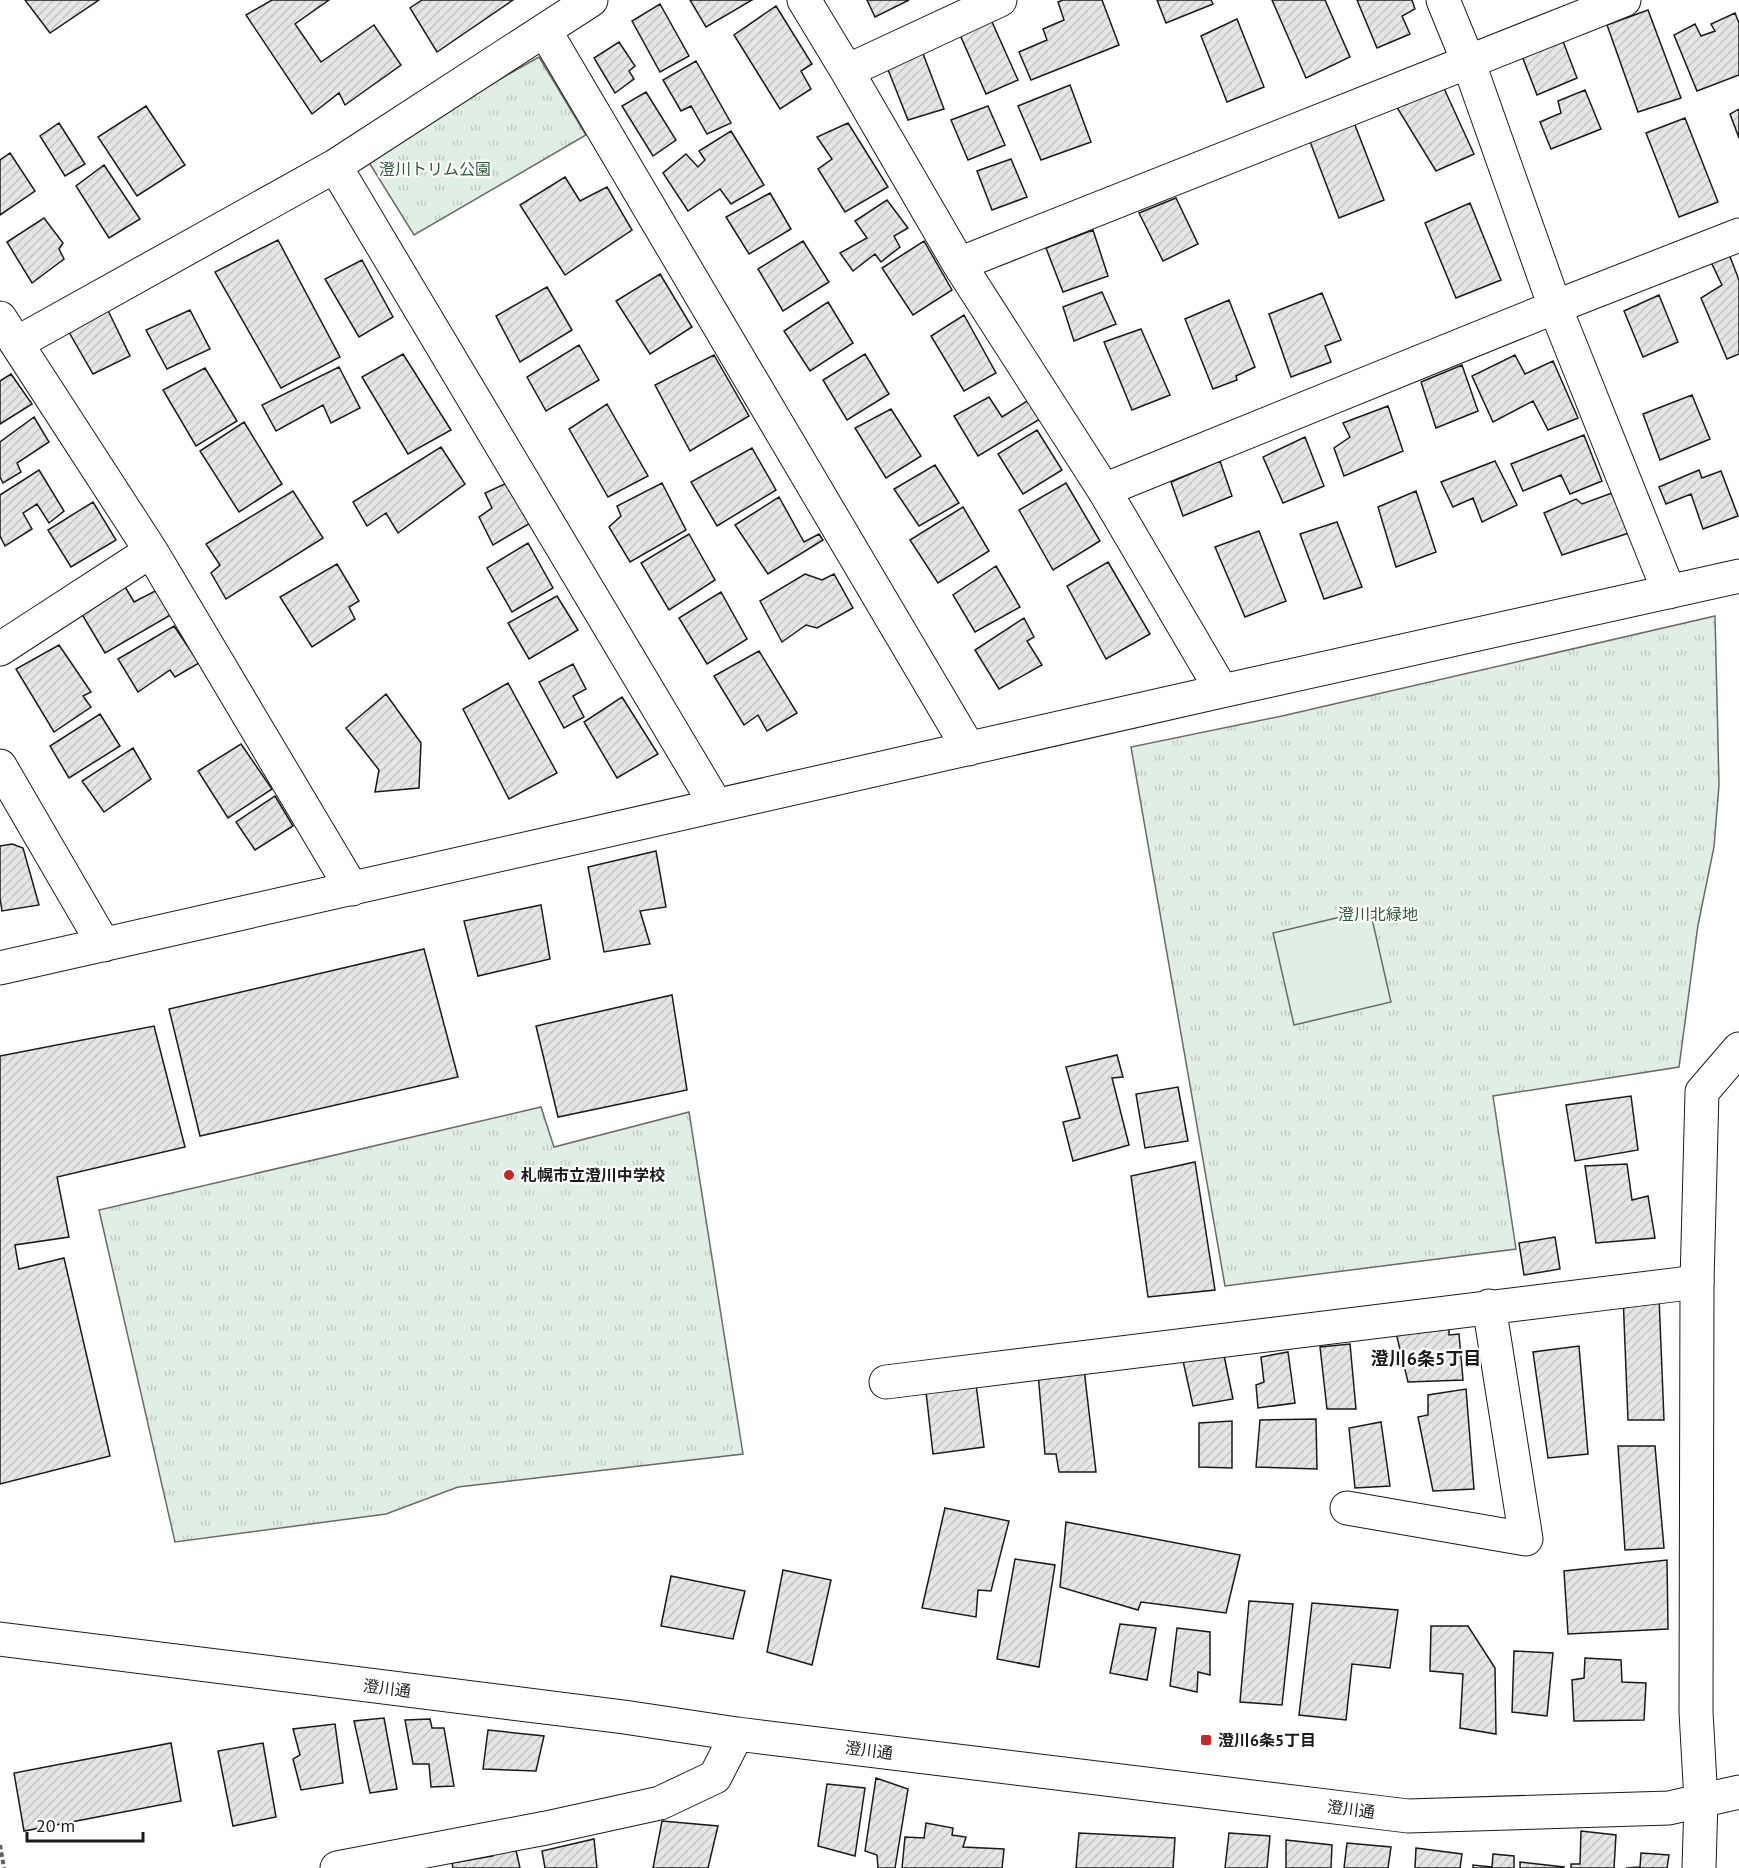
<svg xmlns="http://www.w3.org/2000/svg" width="1739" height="1868" font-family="'PT Sans','Noto Sans JP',sans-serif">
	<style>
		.park { fill: url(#park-tufts); stroke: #6a6a6a; stroke-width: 1.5 }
		.pitch { fill: #e0efe3; stroke: #6a6a6a; stroke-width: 1.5 }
		.building { fill: url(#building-hatch); stroke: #1a1a1a; stroke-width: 1.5 }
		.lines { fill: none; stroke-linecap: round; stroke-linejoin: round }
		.street-casing { stroke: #1a1a1a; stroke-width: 35 }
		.secondary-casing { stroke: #1a1a1a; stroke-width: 35 }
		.path { stroke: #5f5f5f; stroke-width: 4; stroke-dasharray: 4.5 3; stroke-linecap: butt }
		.street { stroke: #fff; stroke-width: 33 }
		.secondary { stroke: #fff; stroke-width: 33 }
		.poi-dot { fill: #c62828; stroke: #fff; stroke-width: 2 }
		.labels { text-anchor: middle; stroke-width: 4.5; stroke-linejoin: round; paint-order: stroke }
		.park-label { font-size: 16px; fill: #2b5a34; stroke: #fff }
		.poi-label { font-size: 16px; font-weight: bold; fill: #1a1a1a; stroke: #fff; text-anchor: start }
		.street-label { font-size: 16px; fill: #1a1a1a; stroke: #fff }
		.neighbourhood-label { font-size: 18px; font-weight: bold; fill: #1a1a1a; stroke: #fff }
	</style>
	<defs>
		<pattern id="park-tufts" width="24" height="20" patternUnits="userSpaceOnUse" patternTransform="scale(1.5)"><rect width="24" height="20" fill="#e0efe3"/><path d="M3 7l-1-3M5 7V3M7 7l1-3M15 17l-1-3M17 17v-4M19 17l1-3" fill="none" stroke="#c0ccc2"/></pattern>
		<pattern id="building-hatch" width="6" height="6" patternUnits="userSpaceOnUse" patternTransform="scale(1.5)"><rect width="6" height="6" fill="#e6e6e6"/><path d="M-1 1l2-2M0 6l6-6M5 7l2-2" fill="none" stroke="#c5c5c5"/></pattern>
	</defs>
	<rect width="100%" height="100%" fill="#fff"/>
	<path class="park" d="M539,57L586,135L414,235L365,156Z
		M1715,616L1719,785L1714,847L1698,925L1679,1067L1493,1096L1516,1249L1225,1286L1131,747L1282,716Z
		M541,1107L554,1147L689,1112L743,1454L458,1487L386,1514L175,1542L99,1210Z"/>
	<path class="pitch" d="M1370,910L1391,1002L1294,1025L1273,933Z"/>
	<path class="building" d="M25,0H99L50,33Z
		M272,0H329L295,24L321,62L374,25L401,65L345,105L339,93L312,114L246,15Z
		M422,0H513L437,52L410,8Z
		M690,0H752L706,27Z
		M867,0H909L875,17Z
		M1063,0H1102L1119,45L1031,80L1019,52L1047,40L1043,29L1064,20L1058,2Z
		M1157,0H1211L1213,4L1166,23Z
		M1272,0H1325L1350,57L1306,78Z
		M1357,0H1412L1415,9L1402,16L1410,34L1377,48Z
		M660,4L689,56L660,72L632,21Z
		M776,6L812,64L801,71L811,89L780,109L734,35Z
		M1648,10L1681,98L1638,112L1607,25Z
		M988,13L1018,80L986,94L957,28Z
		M1735,13L1739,23V75L1697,91L1674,35L1695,24L1701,36L1715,31L1711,24Z
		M1237,19L1264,87L1227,102L1201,36Z
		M1561,36L1577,78L1537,95L1520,51Z
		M619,42L635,66L629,71L634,79L615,93L594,58Z
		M919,43L944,109L908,120L883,57Z
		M696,61L731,123L707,134L691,106L681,111L663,80Z
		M1442,84L1474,154L1436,171L1393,101Z
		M1070,85L1091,142L1041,160L1018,106Z
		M1585,90L1601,129L1551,149L1540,122L1561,113L1558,101Z
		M646,92L676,140L653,156L622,106Z
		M146,106L185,165L137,196L98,137Z
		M988,106L1005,145L968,160L951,120Z
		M1739,109V138L1730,114Z
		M1685,118L1718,202L1679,217L1646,133Z
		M1353,120L1384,200L1339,218L1309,139Z
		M59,123L85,164L65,176L40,136Z
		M848,123L888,187L845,212L818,169L832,159L817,137Z
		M731,131L764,185L731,204L720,189L688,211L663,173L686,154L698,167L705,160L699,151Z
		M10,153L35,191L0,215V160Z
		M1011,159L1027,197L992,210L977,171Z
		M104,165L140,219L109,238L76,186Z
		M565,177L580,201L607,187L632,230L565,275L520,205Z
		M770,193L791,229L749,254L726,217Z
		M1176,198L1198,244L1163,261L1139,213Z
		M887,200L908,228L894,236L900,247L881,262L875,254L853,271L840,253L867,238L855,221Z
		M1470,203L1501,280L1456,298L1425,223Z
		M44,218L63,243L59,249L64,259L32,283L7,242Z
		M1093,230L1108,276L1063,292L1046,248Z
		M278,240L340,357L281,388L215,272Z
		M803,241L829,282L783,311L758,269Z
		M924,241L952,290L913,315L882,268Z
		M1729,254L1739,280V354L1727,359L1701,298L1722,285L1711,262Z
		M362,260L393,317L359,337L325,279Z
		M660,274L692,327L650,354L616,301Z
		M547,287L572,330L520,362L496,316Z
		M1102,292L1116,324L1074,341L1063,307Z
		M1322,293L1341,340L1325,346L1331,362L1291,377L1269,314Z
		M1659,295L1678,342L1643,357L1624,311Z
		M102,298L130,356L93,374L62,320Z
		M1229,300L1255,367L1236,376L1237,380L1213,389L1185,319Z
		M828,302L853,343L810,371L784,331Z
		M190,310L210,349L167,369L146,330Z
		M964,315L996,373L964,391L931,336Z
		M1141,329L1170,395L1132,410L1104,342Z
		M579,345L599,380L546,411L527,377Z
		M403,354L451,430L408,454L362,377Z
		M865,354L889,394L847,420L823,380Z
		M714,355L749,416L690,451L655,385Z
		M1515,355L1525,374L1553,361L1578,418L1548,430L1533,401L1493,422L1472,376Z
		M1462,365L1478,411L1436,428L1421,382Z
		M339,367L360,408L331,423L323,405L276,431L262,405Z
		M205,368L237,421L196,446L163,390Z
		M11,374L32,404L0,424V381Z
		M1692,395L1710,439L1660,460L1643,414Z
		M989,397L1002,417L1032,398L1045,416L978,456L954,416Z
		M607,404L648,476L608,497L569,429Z
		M1388,406L1403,451L1344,476L1334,448L1350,437L1343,423Z
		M891,409L921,456L886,478L855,428Z
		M34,417L49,442L17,463L21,472L3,483L0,477V442Z
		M244,422L282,484L239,512L200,451Z
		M1037,430L1062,470L1023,494L998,454Z
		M1584,435L1602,481L1570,494L1561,475L1523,491L1511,464Z
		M1305,437L1324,486L1283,503L1263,457Z
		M441,447L465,484L398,533L386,513L367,526L353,502Z
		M752,448L776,490L717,526L691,482Z
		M1220,461L1232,496L1183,516L1171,482Z
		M1495,461L1517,505L1482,522L1473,498L1453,507L1441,482Z
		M935,465L959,503L919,526L894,489Z
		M39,470L64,511L49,523L37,504L23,513L32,529L5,546L0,536V495Z
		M1699,470L1702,478L1721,471L1738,516L1703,529L1691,494L1666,504L1659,487Z
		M509,482L532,522L493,545L479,517L492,508L485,493Z
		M662,483L686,530L630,562L609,527L621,516L617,506Z
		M1066,483L1100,541L1053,570L1019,510Z
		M293,491L323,538L226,599L211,573L220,565L206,544Z
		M1416,491L1436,552L1396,567L1378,507Z
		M1612,493L1629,533L1562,555L1544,513L1576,499L1582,504Z
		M779,497L804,542L819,534L823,540L768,574L735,525Z
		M93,502L116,540L71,567L48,530Z
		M963,507L989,551L938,583L910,540Z
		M1337,522L1362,587L1324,599L1300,534Z
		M1259,531L1286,601L1245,617L1215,547Z
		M689,534L715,580L669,610L641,563Z
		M528,543L553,588L512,612L487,568Z
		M1108,562L1150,634L1106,659L1067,586Z
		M337,564L359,601L349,607L355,619L312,647L280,597Z
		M996,566L1020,607L975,632L953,595Z
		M805,574L822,580L834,574L853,608L817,628L806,625L782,642L760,601Z
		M124,585L134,602L161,588L174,613L105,653L80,611Z
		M721,592L747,639L707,664L679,618Z
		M557,596L578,630L529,659L508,623Z
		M1024,618L1034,637L1027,641L1042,665L999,689L975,650Z
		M174,626L199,663L175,677L170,670L138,692L118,659Z
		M59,645L91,692L83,696L91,707L54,732L16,669Z
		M759,651L797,713L767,731L758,715L744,725L714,676Z
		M573,664L586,689L573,696L584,717L564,728L539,682Z
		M508,683L557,773L509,799L463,709Z
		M386,694L421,743L419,788L375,792L379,770L346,728Z
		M622,697L658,754L617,778L584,722Z
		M100,714L120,746L69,778L50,746Z
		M241,744L272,789L228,818L198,771Z
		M133,748L151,779L104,812L82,781Z
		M275,796L293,826L255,850L236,822Z
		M12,844L23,848L39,905L2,911L0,898V846Z
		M656,851L666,907L640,911L650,944L604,952L588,867Z
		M541,905L550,959L478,976L464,921Z
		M424,949L458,1077L200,1136L169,1009Z
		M672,995L687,1090L558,1117L536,1026Z
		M154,1026L185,1147L57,1177L69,1237L15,1245L19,1269L64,1258L110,1456L0,1484V1056Z
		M1117,1055L1123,1077L1112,1078L1129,1145L1073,1161L1063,1122L1080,1118L1066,1067Z
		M1178,1087L1188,1141L1145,1148L1136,1094Z
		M1631,1096L1638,1150L1575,1161L1566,1105Z
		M1195,1162L1215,1290L1148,1297L1131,1176Z
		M1627,1164L1632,1200L1648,1196L1655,1238L1596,1243L1585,1166Z
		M1555,1237L1560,1269L1524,1275L1519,1243Z
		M1623,1295L1659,1297L1664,1420H1628Z
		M1449,1326V1335L1459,1334L1463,1380L1408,1382L1396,1333Z
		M1350,1344L1356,1409H1327L1320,1347Z
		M1222,1346L1233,1399L1193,1406L1181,1352Z
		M1579,1346L1588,1454L1548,1458L1533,1352Z
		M1288,1352L1295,1403L1258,1408L1256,1385L1264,1382L1261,1357Z
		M1084,1369L1096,1472H1059L1056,1454H1045L1038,1373Z
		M976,1384L984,1447L933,1454L926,1392Z
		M1466,1389L1474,1489L1433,1491L1418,1417L1428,1415V1395Z
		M1316,1419L1317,1469L1256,1467L1260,1420Z
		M1232,1421V1468L1199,1467V1423Z
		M1381,1422L1390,1486L1355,1488L1349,1428Z
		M1618,1446H1655L1664,1548L1625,1550Z
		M945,1508L1009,1521L991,1591L978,1590L976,1617L922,1608Z
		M1066,1522L1240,1555L1226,1613L1141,1602L1138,1610L1060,1587Z
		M1015,1559L1055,1565L1039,1667L997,1659Z
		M1667,1560L1668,1629L1568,1634L1564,1571Z
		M783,1570L831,1580L812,1665L767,1652Z
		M671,1576L745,1591L733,1639L661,1626Z
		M1249,1601L1293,1604L1282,1705L1240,1702Z
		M1312,1603L1398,1610L1390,1668L1352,1664L1346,1720L1299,1715Z
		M1120,1624L1156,1628L1147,1680L1110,1673Z
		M1431,1626H1468L1495,1668L1496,1734L1460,1728L1463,1674L1430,1671Z
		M1177,1628L1210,1632V1675L1198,1672L1197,1692L1170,1686Z
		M1514,1651L1553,1653L1547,1716L1512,1712Z
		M1585,1658L1621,1660L1622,1682L1646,1683L1644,1720L1574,1721L1572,1680L1584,1678Z
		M384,1718L397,1789L370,1793L354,1721Z
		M430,1719L432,1728H444L454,1786L431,1787L429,1764H413L405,1720Z
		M335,1724L343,1783L301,1790L293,1759L300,1755L293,1729Z
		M488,1730L544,1736L536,1771L483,1769Z
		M171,1743L181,1801L24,1831L14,1773Z
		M263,1743L276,1817L233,1826L218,1751Z
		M876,1778L908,1789L895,1868H878L877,1855L865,1851Z
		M827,1784L865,1788L855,1856L818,1846Z
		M662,1821L718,1826L708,1868H653Z
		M926,1823L953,1828L952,1835L966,1837L963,1847L1004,1849L1002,1868H902L905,1837L924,1838Z
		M1581,1831L1616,1835L1614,1868H1571V1864H1580Z
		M1079,1833L1175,1838L1173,1868H1076Z
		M1229,1833L1270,1836L1267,1868H1225Z
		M594,1839L597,1868H545L542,1851Z
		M1286,1840L1332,1845L1331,1868H1286Z
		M1347,1843L1391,1847L1388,1868H1344Z
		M515,1846L520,1868H453L452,1863L493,1856L492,1848Z
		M1416,1848L1462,1854L1460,1868H1415Z
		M1641,1853L1669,1855L1667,1868H1626L1640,1867Z
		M1493,1854L1514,1856V1868H1473V1865L1492,1867Z
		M1520,1862L1564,1867V1868H1520Z"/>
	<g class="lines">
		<defs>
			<path id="street" d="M804,0L847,71L1000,0
				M1443,0L1468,61L1555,307L1669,592
				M545,31L969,749
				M847,71L959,264L1104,490L1222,691
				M335,166L716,805
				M959,264L1624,0
				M0,318L151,551L352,889
				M17,343L335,166L591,0
				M1104,490L1555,307L1739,235
				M0,649L151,551
				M0,766L104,945
				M0,968L1222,691L1739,576
				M886,1382L1697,1282
				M1347,1508L1526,1539L1489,1306"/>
			<path id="secondary" d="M0,1639L624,1717L737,1734L1408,1816L1669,1808L1739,1792
				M337,1868L546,1828L660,1803L715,1777L737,1734
				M1699,1868L1701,1801L1696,1712L1697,1282L1702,1092L1739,1049"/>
		</defs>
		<use href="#street" class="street-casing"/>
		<use href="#secondary" class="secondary-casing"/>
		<path class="path" d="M0,1845L4,1868"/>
		<use href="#street" class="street"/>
		<use href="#secondary" class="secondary"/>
	</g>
	<g class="poi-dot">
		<circle cx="509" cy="1175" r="6"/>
		<rect x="1200" y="1734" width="12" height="12" rx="3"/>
	</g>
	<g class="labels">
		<g class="park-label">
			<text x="435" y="175">澄川トリム公園</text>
			<text x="1378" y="920">澄川北緑地</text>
		</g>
		<g class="poi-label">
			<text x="521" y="1181">札幌市立澄川中学校</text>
			<text x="1218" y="1746">澄川6条5丁目</text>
		</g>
		<g class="street-label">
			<text transform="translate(387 1688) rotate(7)" y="6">澄川通</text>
			<text transform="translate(869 1750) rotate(7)" y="6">澄川通</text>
			<text transform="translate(1351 1809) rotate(7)" y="6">澄川通</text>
		</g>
		<g class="neighbourhood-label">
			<text x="1426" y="1365">澄川6条5丁目</text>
		</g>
	</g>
	<path d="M27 1832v9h116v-9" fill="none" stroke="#1a1a1a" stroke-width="3"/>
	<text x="36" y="1832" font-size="18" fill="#1a1a1a" stroke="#ffffff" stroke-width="4.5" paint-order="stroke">20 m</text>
</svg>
